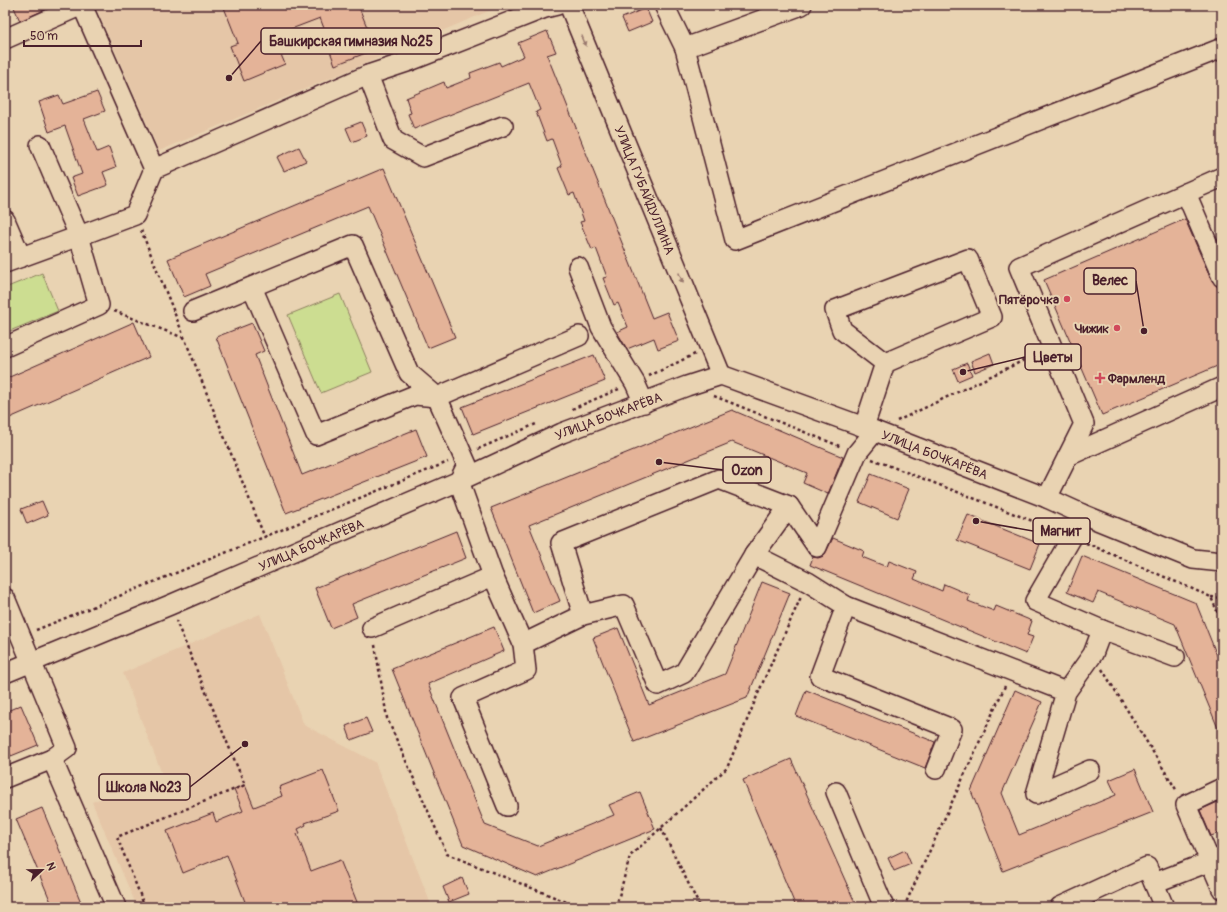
<svg xmlns="http://www.w3.org/2000/svg" width="1227" height="912" font-family="Pangolin,sans-serif">
	<style>
		.built { fill: #e5c6a7 }
		.green { fill: #ccdd91; stroke: #8b7e5e }
		.building { fill: #e4b398; stroke: #4a1f2b }
		.lines { fill: none; stroke-linecap: round; stroke-linejoin: round }
		.minor-casing { stroke: #4a1f2b; stroke-width: 22 }
		.path { stroke: #4a1f2b; stroke-width: 2.5; stroke-dasharray: 3 3; stroke-linecap: butt }
		.minor { stroke: #e9d3b2; stroke-width: 19 }
		.oneway { fill: #9a796e }
		.poi-dot { fill: #d1495b; stroke: #e9d3b2; stroke-width: 1.5 }
		.labels { text-anchor: middle; stroke-width: 4; stroke-linejoin: round; paint-order: stroke }
		.street-label { font-size: 13px; fill: #4a1f2b; stroke: #e9d3b2 }
		.poi-label { font-size: 13px; font-weight: bold; fill: #4a1f2b; stroke: #e9d3b2; text-anchor: end }
		.leader { fill: none; stroke: #4a1f2b; stroke-width: 1.5 }
		.callout-dot { fill: #4a1f2b; stroke: #e9d3b2; stroke-width: 1.5 }
		.callout { fill: #e9d3b2; stroke: #4a1f2b; stroke-width: 1.5 }
		.callout-label { font-size: 14px; text-anchor: middle; font-weight: bold; fill: #4a1f2b }
	</style>
	<rect width="100%" height="100%" fill="#e9d3b2"/>
	<filter id="ink" filterUnits="userSpaceOnUse"><feTurbulence type="fractalNoise" baseFrequency=".025" numOctaves="2"/><feDisplacementMap in="SourceGraphic" scale="8" xChannelSelector="R" yChannelSelector="G"/><feConvolveMatrix kernelMatrix="1 2 1 2 8 2 1 2 1" color-interpolation-filters="sRGB"/></filter>
	<g filter="url(#ink)">
		<path class="built" d="M95,5H503L159,151Z
			M260,614L304,725L375,762L432,907H137L92,802L162,774L123,673Z"/>
		<path class="green" d="M42,273L58,311L5,333V288Z
			M340,294L372,372L321,393L288,315Z"/>
		<path class="building" d="M13,5H55L20,21Z
			M223,5H358L376,49L335,65L330,51L332,49L320,18L273,36L285,64L244,81L230,46L238,43Z
			M646,8L652,22L628,32L622,18Z
			M547,31L556,52L547,55L652,318L667,312L679,341L658,349L654,338L627,349L617,332L628,327L618,303L614,305L603,278L607,277L596,248L592,250L580,222L584,221L574,193L569,195L558,168L562,166L552,139L547,141L536,112L540,110L529,83L414,129L408,114L411,113L406,98L444,82L446,88L471,78L470,73L499,62L501,66L524,56L518,43Z
			M97,92L105,111L84,119L97,152L109,147L116,167L103,172L108,185L78,196L71,178L82,174L65,126L49,132L39,102L59,95L63,104Z
			M361,122L367,136L352,142L346,128Z
			M299,147L306,161L284,171L277,157Z
			M384,168L455,337L428,348L368,206L205,274L210,286L184,297L168,259Z
			M1185,219L1212,281L1217,286L1222,299V364L1102,415L1044,280Z
			M134,322L149,357L5,420V379Z
			M252,323L264,351L255,355L302,475L416,429L427,457L286,513L216,337Z
			M990,353L994,364L975,372L971,361Z
			M594,355L605,381L473,434L462,407Z
			M967,363L972,375L958,381L953,369Z
			M732,410L843,457L828,494L803,483L807,473L732,442L529,525L560,601L533,613L491,508Z
			M871,474L909,489L897,518L859,502Z
			M42,501L48,515L27,524L21,509Z
			M968,515L1040,544L1030,569L957,540Z
			M456,531L466,558L352,604L357,617L331,628L315,588Z
			M833,538L864,551L862,557L887,567L889,561L917,572L914,579L942,591L944,584L970,595L968,601L994,611L996,606L1032,621L1027,635L1033,637L1026,654L810,565L813,557L818,558L824,556Z
			M1082,556L1196,603L1222,668V738L1175,624L1098,592L1093,603L1067,592Z
			M762,582L790,593L747,698L634,742L593,638L618,628L649,705L725,674Z
			M494,627L504,651L428,684L485,825L538,846L614,815L609,805L640,792L655,829L537,877L463,845L392,669Z
			M806,690L935,742L925,768L796,716Z
			M1015,690L1042,702L1002,793L1019,835L1116,795L1109,780L1135,769L1153,812L1003,871L971,791Z
			M21,705L38,745L11,756L5,743V712Z
			M366,718L372,732L351,740L346,726Z
			M791,759L857,907H796L743,780Z
			M323,770L339,811L305,823L306,825L298,829L300,833L297,834L311,871L340,860L357,902V907H247L227,855L183,873L167,831L213,813L216,822L243,811L234,789L245,785L254,807L282,796L279,787Z
			M1222,800V832L1211,836L1200,810Z
			M42,808L83,907H53L16,819Z
			M905,850L911,864L894,871L888,858Z
			M462,878L469,894L449,902L443,887Z"/>
		<g class="lines">
			<defs>
				<g id="minor">
					<path d="M82,5L154,169L368,75L410,61L545,8L557,5"/>
					<path id="s1" d="M569,5L721,375"/>
					<path d="M664,5L685,48L802,5"/>
					<path d="M5,39L82,5"/>
					<path d="M685,48L735,240L1222,48"/>
					<path d="M368,75L393,140L423,157L503,126"/>
					<path d="M40,145L79,236L135,215L154,169"/>
					<path d="M1186,193L1222,277"/>
					<path d="M5,220L21,257"/>
					<path d="M5,263L79,236L99,305L5,347"/>
					<path d="M578,267L601,327L635,383L644,403"/>
					<path d="M252,287L316,435L415,395L437,397"/>
					<path d="M193,311L353,245L409,373L437,397"/>
					<path d="M864,427L885,363L842,330L835,310L968,259L992,317L885,363"/>
					<path d="M1068,456L1222,387"/>
					<path d="M1047,498L1084,424L1019,267L1222,177"/>
					<path d="M789,506L817,547L857,453L875,431"/>
					<path d="M1082,514L1072,537L1035,601L1102,630L1175,657"/>
					<path d="M754,555L808,582L846,606L1066,692"/>
					<path d="M493,576L523,644L526,670L463,698L507,806"/>
					<path d="M5,598L67,748L52,759L116,907"/>
					<path d="M846,606L820,676L952,729L936,769"/>
					<path d="M372,628L493,576L459,481L467,465L437,397L579,336"/>
					<path d="M523,644L583,615L561,543L719,479L789,506L754,555L684,673L658,685L624,605L583,615"/>
					<path id="s2" d="M5,673L170,605L459,481L562,433L687,386L721,375L875,431L1047,498L1082,514L1193,559L1222,562"/>
					<path d="M1090,770L1036,794L1066,692L1093,654L1102,630"/>
					<path d="M5,778L52,759"/>
					<path d="M1222,788L1186,805L1222,889"/>
					<path d="M836,792L884,907"/>
					<path d="M1154,883L1222,857"/>
					<path d="M1060,907L1147,867L1164,907"/>
				</g>
			</defs>
			<use href="#minor" class="minor-casing"/>
			<path class="path" d="M141,230L265,538
				M114,311L184,338
				M649,376L695,354
				M714,396L842,447
				M572,409L619,389
				M897,421L1037,354
				M478,449L536,424
				M872,459L1056,530
				M1086,543L1211,597L1222,623
				M1211,597L1222,598
				M36,630L448,462
				M375,645L387,718L447,854L579,907
				M1102,669L1177,791
				M661,828L700,907
				M145,907L117,837L245,785L176,621
				M616,907L630,856L727,768L763,682L801,597
				M904,907L1005,686"/>
			<use href="#minor" class="minor"/>
		</g>
		<defs><path id="oneway-solid" d="M-6-.8H1V-3.2L6.5 0L1 3.2V.8H-6Z"/></defs>
		<g class="oneway">
			<use href="#oneway-solid" transform="translate(584 41) rotate(68)"/>
			<use href="#oneway-solid" transform="translate(681 278) rotate(68)"/>
		</g>
	</g>
	<g class="poi-dot">
		<circle cx="1067" cy="299" r="4"/>
		<circle cx="1117" cy="328" r="4"/>
		<path d="M1098 372h4v4h4v4h-4v4h-4v-4h-4v-4h4z"/>
	</g>
	<g class="labels">
		<g class="street-label">
			<text dy="5" stroke="none"><textPath href="#s1" startOffset="200">УЛИЦА ГУБАЙДУЛЛИНА</textPath></text>
			<text dy="5" stroke="none"><textPath href="#s2" startOffset="656">УЛИЦА БОЧКАРЁВА</textPath></text>
			<text dy="5" stroke="none"><textPath href="#s2" startOffset="1004">УЛИЦА БОЧКАРЁВА</textPath></text>
			<text dy="5" stroke="none"><textPath href="#s2" startOffset="332">УЛИЦА БОЧКАРЁВА</textPath></text>
		</g>
		<g class="poi-label">
			<text x="1059" y="304">Пятёрочка</text>
			<text x="1109" y="333">Чижик</text>
			<text x="1108" y="383" text-anchor="start">Фармленд</text>
		</g>
	</g>
	<path class="leader" d="M229 78L261 41M1144 331L1136 281M963 372L1025 357M659 462L723 470M976 521L1033 531M245 744L190 787"/>
	<g class="callout-dot">
		<circle cx="229" cy="78" r="4"/>
		<circle cx="1144" cy="331" r="4"/>
		<circle cx="963" cy="372" r="4"/>
		<circle cx="659" cy="462" r="4"/>
		<circle cx="976" cy="521" r="4"/>
		<circle cx="245" cy="744" r="4"/>
	</g>
	<g class="callout">
		<rect x="261" y="28" width="180" height="26" rx="4"/>
		<rect x="1084" y="268" width="52" height="26" rx="4"/>
		<rect x="1025" y="344" width="56" height="26" rx="4"/>
		<rect x="723" y="457" width="48" height="26" rx="4"/>
		<rect x="1033" y="518" width="57" height="26" rx="4"/>
		<rect x="99" y="774" width="91" height="26" rx="4"/>
	</g>
	<g class="callout-label">
		<text x="351" y="46">Башкирская гимназия №25</text>
		<text x="1110" y="285">Велес</text>
		<text x="1053" y="362">Цветы</text>
		<text x="747" y="475">Ozon</text>
		<text x="1061" y="536">Магнит</text>
		<text x="144" y="792">Школа №23</text>
	</g>
	<rect width="1227" height="912" fill="none" stroke="#e9d3b2" stroke-width="20"/>
	<rect x="10" y="10" width="1207" height="892" fill="none" stroke="#4a1f2b" stroke-width="1.5" filter="url(#ink)"/>
	<g transform="translate(42 870) rotate(68)" stroke="#e9d3b2" stroke-width="3" paint-order="stroke">
	<path d="M0-3L7 15L0 10L-7 15Z" fill="#4a1f2b"/>
	<text y="-6" font-size="11" font-weight="bold" text-anchor="middle" fill="#4a1f2b">N</text>
	</g>
	<path d="M24 40v6h117v-6" fill="none" stroke="#4a1f2b" stroke-width="2"/>
	<text x="30" y="40" font-size="12" fill="#4a1f2b" stroke="#e9d3b2" stroke-width="3" paint-order="stroke">50 m</text>
</svg>
